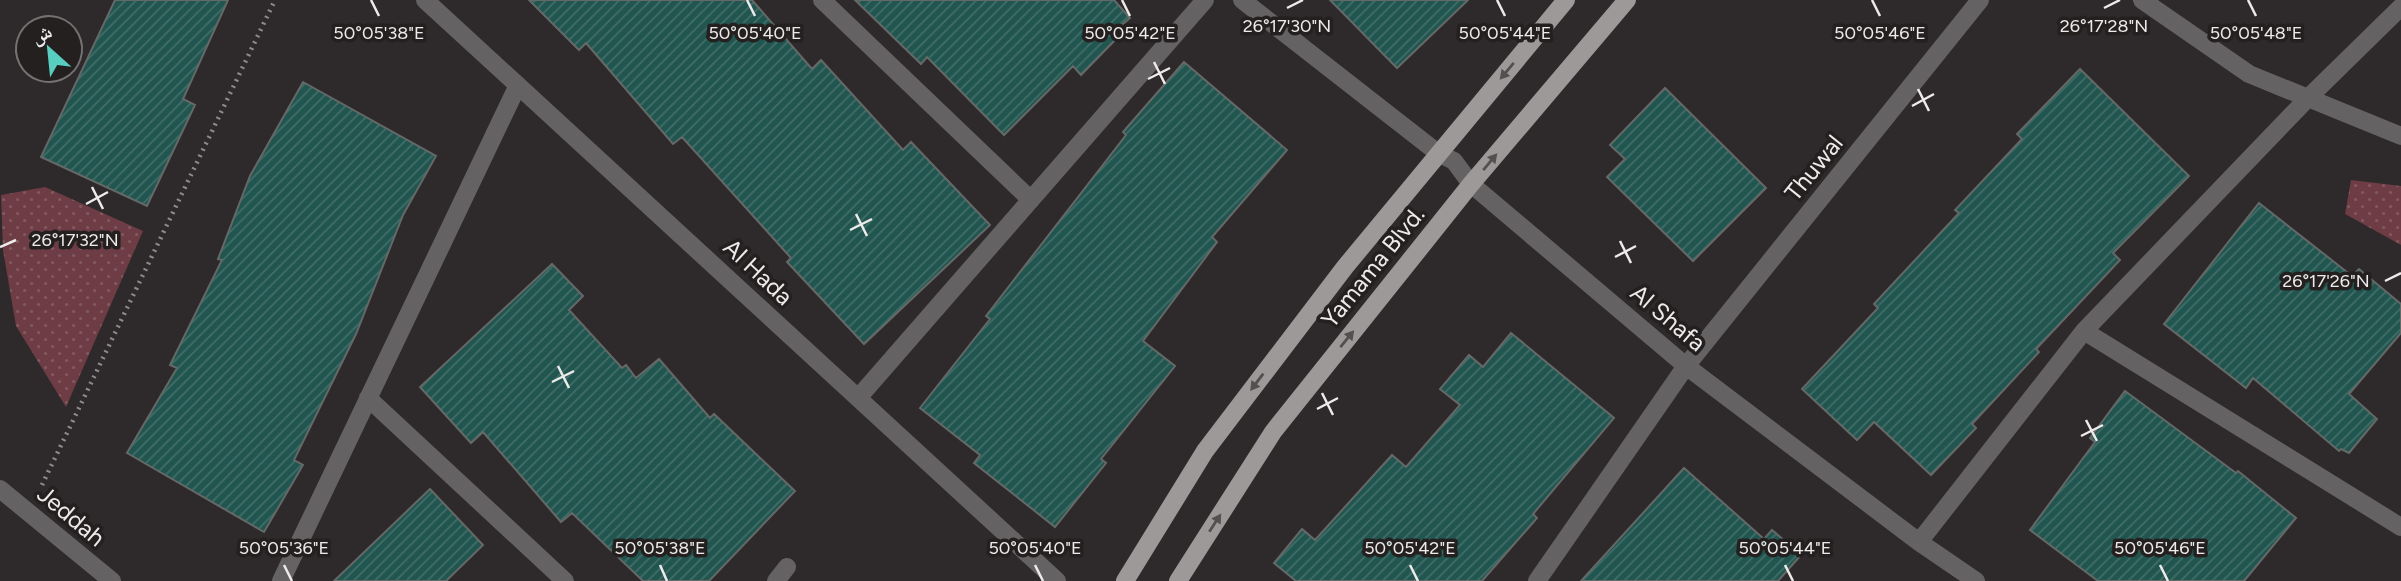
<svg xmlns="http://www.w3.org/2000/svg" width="2401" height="581" font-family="Figtree,'Noto Naskh Arabic',sans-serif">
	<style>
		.park { fill: url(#park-dots) }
		.building { fill: url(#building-hatch); stroke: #646968; stroke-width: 2 }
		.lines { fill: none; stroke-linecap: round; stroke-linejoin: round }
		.path { stroke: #8f8b8c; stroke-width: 4.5; stroke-dasharray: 2 5; stroke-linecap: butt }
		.minor { stroke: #646262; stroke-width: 18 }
		.major { stroke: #9d9999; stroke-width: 18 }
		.oneway { fill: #545050 }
		.ticks { fill: none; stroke: #edeaeb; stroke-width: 2.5 }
		.labels { text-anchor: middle; stroke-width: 7; stroke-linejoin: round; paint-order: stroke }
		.street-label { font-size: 24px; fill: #edeaeb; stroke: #242020 }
		.ticks-label { font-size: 18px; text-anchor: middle; fill: #edeaeb; stroke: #242020; stroke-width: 7; stroke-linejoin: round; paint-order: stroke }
	</style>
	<defs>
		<pattern id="park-dots" width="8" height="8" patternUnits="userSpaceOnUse" patternTransform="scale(1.75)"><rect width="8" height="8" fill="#6d3c44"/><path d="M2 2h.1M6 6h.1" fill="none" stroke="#82585f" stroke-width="1.8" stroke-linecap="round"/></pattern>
		<pattern id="building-hatch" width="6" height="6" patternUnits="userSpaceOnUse" patternTransform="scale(1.75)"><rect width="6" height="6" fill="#21554f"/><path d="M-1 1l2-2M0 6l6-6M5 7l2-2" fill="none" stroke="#426e68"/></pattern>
	</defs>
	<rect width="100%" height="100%" fill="#2e292a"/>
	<path class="park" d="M2351,180L2401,186V245L2345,214Z
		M45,187L143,231L66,407L16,326L3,250L1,195Z"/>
	<path class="building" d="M115,0H228L183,99L195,105L147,206L41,157Z
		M529,0H752L812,69L821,60L903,150L911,142L990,225L864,344L787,262L791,258L682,137L673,144L586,43L579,50Z
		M855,0H1114L1130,18L1114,32L1119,36L1081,75L1073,66L1004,135L927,57L921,64Z
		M1330,0H1468L1397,68Z
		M1184,62L1287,150L1212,237L1217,242L1143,341L1175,366L1101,459L1106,463L1055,527L974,463L980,455L920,408L990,319L986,316L1126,135L1123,132Z
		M2080,69L2189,176L2113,253L2120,260L2036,349L2039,352L1972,424L1976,428L1931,475L1874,422L1857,440L1802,389L1878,308L1874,304L1959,213L1955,210L2022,139L2017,134Z
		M303,82L436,156L403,215L356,334L294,460L303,465L264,532L127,453L177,368L170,365L222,260L218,259L250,176Z
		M1665,88L1766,188L1693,261L1607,177L1625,159L1610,145Z
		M2259,203L2352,276L2359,269L2401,304V333L2349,394L2377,419L2349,453L2341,449L2339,451L2253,378L2246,388L2164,324Z
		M552,264L583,296L569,310L622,368L626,365L636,378L659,359L710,418L714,414L795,491L709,581H643L572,513L561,522L483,432L471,443L420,387Z
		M1511,333L1614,418L1533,514L1537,518L1482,581H1296L1274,563L1302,529L1315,540L1392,455L1406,467L1460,405L1440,389L1469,355L1483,367Z
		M2125,391L2236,473L2238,471L2296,518L2244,581H2098L2030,530L2095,442L2090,438Z
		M1684,468L1764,539L1772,530L1801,555L1778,581H1581Z
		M430,489L483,545L446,581H334Z"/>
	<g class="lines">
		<path class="path" d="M42,485L275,0"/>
		<path class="minor" d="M425,0L1057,581
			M822,0L1031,200
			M1242,0L1438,153L1454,161L1471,184L1686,366L1919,542L1976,581
			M2142,0L2249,74L2401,136
			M2084,331L2401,527
			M368,398L565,581
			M858,398L1205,0
			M0,489L112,581
			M1919,542L2084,331L2308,98L2401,7
			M281,581L518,85
			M776,581L787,567
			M1537,581L1686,366L1980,0"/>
		<path class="major" d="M1125,581L1205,451L1345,267L1566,0
			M1178,581L1273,432L1471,184L1627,0"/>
	</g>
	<defs><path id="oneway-solid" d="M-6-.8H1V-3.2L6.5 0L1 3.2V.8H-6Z" transform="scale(1.75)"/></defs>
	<g class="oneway">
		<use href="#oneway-solid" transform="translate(1507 71) rotate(130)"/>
		<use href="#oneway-solid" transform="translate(1490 162) rotate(-50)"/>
		<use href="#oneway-solid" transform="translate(1347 339) rotate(-51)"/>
		<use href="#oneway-solid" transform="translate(1257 382) rotate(127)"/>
		<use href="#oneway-solid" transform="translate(1215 523) rotate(-57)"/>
	</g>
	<path class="ticks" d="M371,0L379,16M747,0L755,16M1122,0L1130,16M1497,0L1505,16M1872,0L1880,16M2248,0L2256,16M1287,8L1303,0M2104,8L2120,0M1154,62L1165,84M1148,79L1170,68M1918,89L1929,111M1912,106L1934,94M92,187L103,209M86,204L108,192M856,214L867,236M850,230L872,219M1620,241L1631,263M0,247L16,240M1615,257L1636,246M2385,281L2401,273M558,366L569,388M552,382L574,371M1322,393L1333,415M1317,409L1338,398M2086,420L2097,441M2081,436L2103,425M284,565L292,581M660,565L667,581M1035,565L1043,581M1410,565L1418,581M1785,565L1793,581M2160,565L2168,581"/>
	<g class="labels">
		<g class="street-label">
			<text transform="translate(1814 168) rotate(-51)" y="8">Thuwal</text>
			<text transform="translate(1373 267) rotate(-51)" y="8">Yamama Blvd.</text>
			<text transform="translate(758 272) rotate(43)" y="8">Al Hada</text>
			<text transform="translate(1668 318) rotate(40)" y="8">Al Shafa</text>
			<text transform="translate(71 516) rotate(40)" y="8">Jeddah</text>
		</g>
	</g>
	<g class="ticks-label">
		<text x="1287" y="32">26°17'30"N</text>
		<text x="2104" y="32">26°17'28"N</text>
		<text x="379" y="39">50°05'38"E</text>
		<text x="755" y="39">50°05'40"E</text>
		<text x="1130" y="39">50°05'42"E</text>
		<text x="1505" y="39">50°05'44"E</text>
		<text x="1880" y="39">50°05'46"E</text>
		<text x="2256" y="39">50°05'48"E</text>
		<text x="75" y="246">26°17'32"N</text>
		<text x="2326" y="287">26°17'26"N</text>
		<text x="284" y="554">50°05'36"E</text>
		<text x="660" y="554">50°05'38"E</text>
		<text x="1035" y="554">50°05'40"E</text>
		<text x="1410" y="554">50°05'42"E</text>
		<text x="1785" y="554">50°05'44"E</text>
		<text x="2160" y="554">50°05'46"E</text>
	</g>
	<g transform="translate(49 49) rotate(333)"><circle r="33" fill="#242020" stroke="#747171" stroke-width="2"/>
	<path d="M0-5L12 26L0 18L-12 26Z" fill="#58cec0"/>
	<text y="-10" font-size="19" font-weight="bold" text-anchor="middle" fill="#edeaeb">ش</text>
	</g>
</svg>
